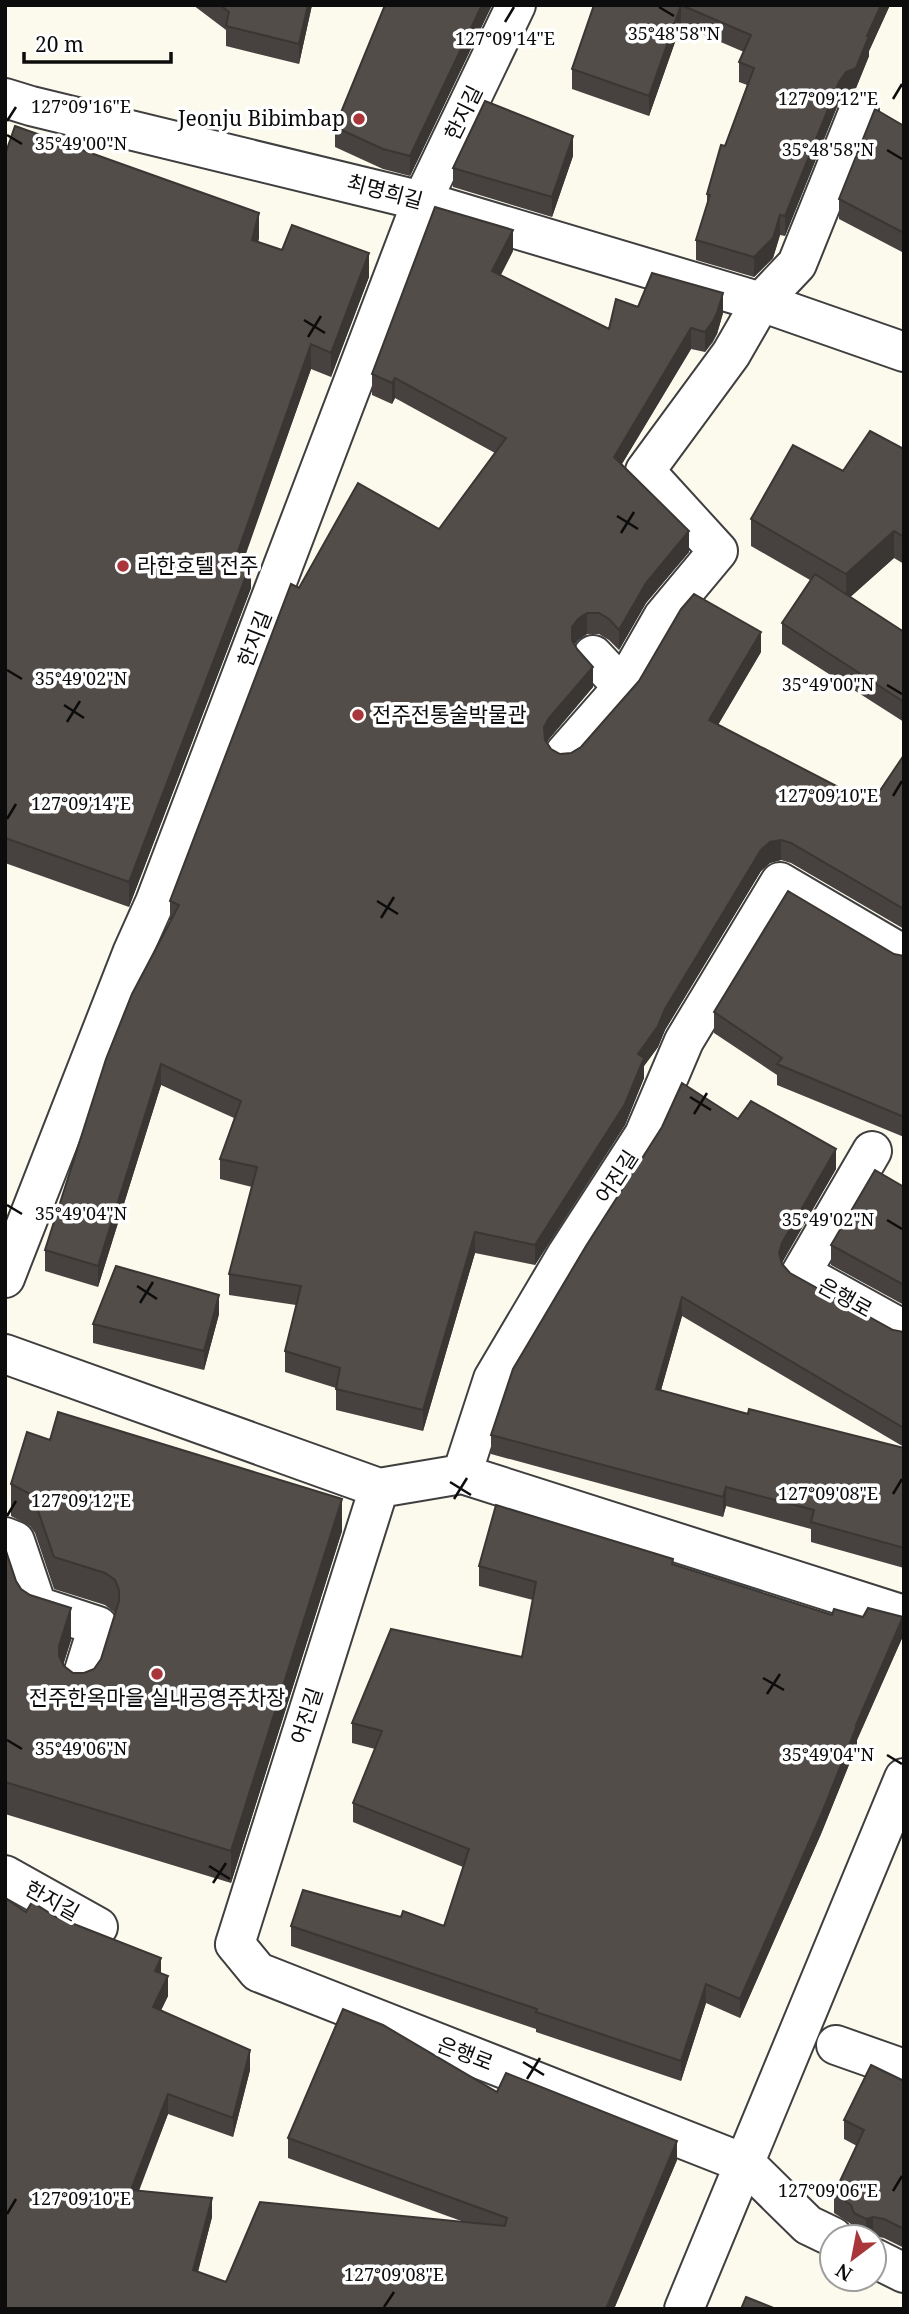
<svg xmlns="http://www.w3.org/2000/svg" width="909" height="2314" font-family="'Noto Serif','Noto Sans KR',serif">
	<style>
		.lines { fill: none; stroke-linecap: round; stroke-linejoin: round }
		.street-casing { stroke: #3f3f3f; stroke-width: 42 }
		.street { stroke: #fff; stroke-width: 38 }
		.wall { fill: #47423f }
		.shaded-wall { fill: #3a3633 }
		.building { fill: #534d49; stroke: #3a3633; stroke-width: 2 }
		.ticks { fill: none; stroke: #0c0c0c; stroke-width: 2.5 }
		.poi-dot { fill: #a9363b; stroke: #fff; stroke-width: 2.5 }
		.labels { text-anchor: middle; stroke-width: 7; stroke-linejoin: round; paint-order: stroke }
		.street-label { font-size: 21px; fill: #0c0c0c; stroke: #fff }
		.poi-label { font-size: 21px; fill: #0c0c0c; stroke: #fff; text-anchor: start }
		.ticks-label { font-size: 18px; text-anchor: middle; fill: #0c0c0c; stroke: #fff; stroke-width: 7; stroke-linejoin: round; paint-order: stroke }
	</style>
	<rect width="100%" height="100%" fill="#fcf9ed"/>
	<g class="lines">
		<defs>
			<path id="street" d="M5,98L31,106L422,201L761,302L904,352
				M593,655L623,687
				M565,753L623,687L663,617L718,551L645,471L731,354L761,302L797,264L859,110
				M872,1151L801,1273L904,1330
				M5,1278L133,951L155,902L422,201L516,5
				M5,1354L379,1488L462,1474L904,1615
				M462,1474L493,1379L567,1254L644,1135L684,1041L780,882L904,955
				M379,1488L235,1944L258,1972L746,2164L808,2225L833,2237
				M5,1537L15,1541L37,1606L98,1626L80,1684
				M5,1875L98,1927
				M836,2045L904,2069
				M874,2258L904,2273
				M684,2309L904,1778"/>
		</defs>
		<use href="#street" class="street-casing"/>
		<use href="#street" class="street"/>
	</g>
	<path class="wall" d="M193,5H312L299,64L226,46V30Z
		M385,5H492L410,176L383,169L335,147V127Z
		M594,5H890L869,51V56L856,88L846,92L839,102L785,236L780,235L773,258L754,277L696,260V240L707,204V194L747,85L739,82V62L744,52L681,25L649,116L572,89V69Z
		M904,126V253L839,219V199Z
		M5,155L259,238L258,242L369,277L331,377L311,369L243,560L251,588L129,907L5,863Z
		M573,156L552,217L453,187V168Z
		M513,251L501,275L609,329L638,307L723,313L717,334L713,342L705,352L691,349L622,464L689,552L646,603L619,650L609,640L599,634H587L578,640L574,645L593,687L549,739L546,743L551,749L560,754L571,753L761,652L718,725L871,804L904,755V929L791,863L781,860L770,863L761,871L665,1030L658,1047L644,1066V1078L625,1125L535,1265L475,1253L423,1431L336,1410V1388L285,1372V1351L296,1305L229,1295V1274L252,1187L220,1179V1159L234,1118L161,1085L98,1287L45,1271V1250L170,921V901L299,588L439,529L495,453L395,398L392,404L372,395V374Z
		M904,449V564L894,558L850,597L904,632V722L782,644V623L810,580L751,546V519L843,471Z
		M894,954L904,956V1137L777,1085V1075L714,1033V1012Z
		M738,1119L836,1169L782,1263L790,1273L893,1330L904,1332V1447L682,1316L661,1390L748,1414L904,1448V1568L811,1542V1529L726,1506L723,1517L491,1454V1435Z
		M904,1187V1305L831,1265V1245Z
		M219,1314L204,1370L93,1343V1324Z
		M11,1484L342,1531L231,1883L5,1814V1548L16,1581L21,1589L71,1640L63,1665L73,1673H84L94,1669L101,1659L115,1613L105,1605L54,1589L35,1533L30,1526L11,1516Z
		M673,1564L832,1615L903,1636L857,1740V1745L821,1834L740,2018L706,2003L681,2081L536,2032V2029L291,1946V1926L401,1917L444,1926L463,1867L353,1822V1803L375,1749L352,1743V1723L522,1657L533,1600L479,1586V1566Z
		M26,1912L56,1917L161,1974L168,1996L161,2010L250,2070L233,2137L168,2114L139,2191L212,2217L198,2272L226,2282L464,2222L288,2158V2138L497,2092L677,2160L614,2309H5Z
		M904,2081V2248L884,2238L873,2236L864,2237L854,2232L851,2224L834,2213V2194L857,2146L844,2139V2120Z"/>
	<path class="shaded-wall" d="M308,5H312L299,64V44Z
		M482,5H492L410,176V156Z
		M681,5V25L649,116V96Z
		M881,5H890L869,51V56L856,88L846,92L839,102L785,236V216L839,82L867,36Z
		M573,136V156L552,217V197Z
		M259,213V238L252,265V240Z
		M780,215V235L773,258L754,277V257Z
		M513,230V251L492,291V271Z
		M369,253V277L331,377V353Z
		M723,293V313L717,334L705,352V332Z
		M691,328V349L614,477V457Z
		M311,344V369L236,582V557Z
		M395,378V398L392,404V383Z
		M689,531V552L646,603L619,650V630L646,583Z
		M894,531V558L846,601V574Z
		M251,563V588L129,907V882Z
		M587,613V634L578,640L572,648V627L578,619Z
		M761,632V652L709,740V720Z
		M593,667V687L549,739L544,748V727L549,718Z
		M781,840V860L770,863L761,871L665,1030L658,1047L644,1066V1078L625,1125L535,1265V1245L638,1054L761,850L770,842Z
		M161,1064V1085L98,1287V1266Z
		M836,1149V1169L782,1262L779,1272V1253L782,1243Z
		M475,1232V1253L423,1431V1410Z
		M219,1295V1314L204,1370V1351Z
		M682,1297V1316L656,1408V1389Z
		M726,1487V1506L723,1517V1497Z
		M342,1499V1531L231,1883V1851Z
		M71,1608V1640L59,1678V1646Z
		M903,1617V1636L857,1740V1745L821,1834L740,2018V1999L856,1725Z
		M161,1958V1978L155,1971Z
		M168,1976V1996L153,2027V2007Z
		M706,1984V2003L681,2081V2061Z
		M250,2050V2070L233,2137V2118Z
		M168,2094V2114L131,2210V2190Z
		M677,2141V2160L614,2309H606Z
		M212,2198V2217L193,2290V2270Z
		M873,2217V2236L866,2237V2219Z"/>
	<path class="building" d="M220,5H308L299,44L226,26L229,12Z
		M385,5H482L410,156L383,149L335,127Z
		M594,5H681L649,96L572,69Z
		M681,5H881L867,36H869L856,68L846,72L839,82L785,216L780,215L773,238L754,257L696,240L710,195L707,194L721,145L725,146L754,68L739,62L751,35Z
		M485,101L573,136L552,197L453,168Z
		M875,109L904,126V233L839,199Z
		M15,126L259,213L252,240L282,250L292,225L369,253L331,353L311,344L236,557L251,563L129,882L5,838V155Z
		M435,207L513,230L492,271L609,329L616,299L638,307L652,273L723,293L717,313L713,321L705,332L691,328L614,457L689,531L646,583L619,630L609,619L599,613H587L578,619L572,627V640L577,649L593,667L549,718L544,727L545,740L551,749L560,754L571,753L581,747L639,681L681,609L694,594L761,632L709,720L871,804L904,755V909L791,843L781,840L770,842L761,850L665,1009L658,1026L638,1054L644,1058L625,1104L535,1245L475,1232L423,1410L336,1389L340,1368L285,1351L301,1286L229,1274L257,1167L220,1159L241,1101L161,1064L98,1266L45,1250L106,1059L132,994L179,905L170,901L291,584L299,588L358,483L439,529L506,438L395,378L392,383L372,374Z
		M870,431L904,449V537L894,531L846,574L751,519L793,445L843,471Z
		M815,574L904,632V702L782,623Z
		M788,891L894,954L904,956V1117L777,1064L782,1058L714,1012Z
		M682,1083L738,1119L751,1101L836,1149L782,1243L779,1253L782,1264L790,1273L893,1330L904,1332V1428L682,1297L656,1389L748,1414L749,1409L904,1448V1548L811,1522L814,1510L726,1487L723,1497L491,1435L513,1369L586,1246L662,1127Z
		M875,1170L904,1187V1285L831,1245Z
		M116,1266L219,1295L204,1351L93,1324Z
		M58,1412L342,1499L231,1851L5,1782V1548L16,1581L21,1589L30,1595L71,1608L59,1646V1656L64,1666L73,1673H84L94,1669L101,1659L119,1601V1590L115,1580L105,1573L54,1557L35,1502L30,1494L11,1484L27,1432L50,1440Z
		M496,1505L673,1559L672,1564L832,1615L834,1609L863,1617L868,1608L903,1617L856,1725H857L821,1815L740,1999L706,1984L681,2061L536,2012L537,2009L291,1926L303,1890L401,1917L403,1911L444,1926L469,1849L353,1803L382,1731L352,1723L391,1629L522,1657L536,1582L479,1566Z
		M5,1898L26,1912L32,1902L56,1917L161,1958L155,1971L168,1976L153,2007L250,2050L233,2118L168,2094L131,2190L212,2198L193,2270L226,2282L260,2202L505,2226L507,2218L288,2138L343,2009L383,2025L497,2092L506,2073L677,2141L606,2309H5Z
		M871,2065L904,2081V2229L884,2219L873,2217L866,2219L854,2213L851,2205L834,2194L864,2130L844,2120Z
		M746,2297L776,2309H741Z"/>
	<path class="ticks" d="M659,7L674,16M505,22L514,7M893,99L902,84M7,121L16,107M7,135L22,144M887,150L902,159M304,320L325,333M308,337L321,316M617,516L638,529M621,533L634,512M7,670L22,679M887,685L902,694M64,705L84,718M67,722L80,701M893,796L902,781M7,819L16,804M377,901L398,914M381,918L394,897M690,1097L711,1110M694,1114L707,1093M7,1205L22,1214M887,1220L902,1229M137,1286L157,1299M140,1303L153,1282M450,1482L471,1495M893,1494L902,1479M454,1499L467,1478M7,1516L16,1501M763,1678L784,1690M767,1694L780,1674M7,1740L22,1749M887,1755L902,1764M209,1866L230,1879M213,1883L226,1863M523,2062L544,2075M527,2079L540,2058M893,2191L902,2176M7,2214L16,2199M384,2307L394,2292"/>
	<g class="poi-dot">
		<circle cx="359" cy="119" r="7"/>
		<circle cx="123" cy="566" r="7"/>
		<circle cx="358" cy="715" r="7"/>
		<circle cx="157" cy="1674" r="7"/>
	</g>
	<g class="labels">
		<g class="street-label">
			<text transform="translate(464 113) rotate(-64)" y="7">한지길</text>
			<text transform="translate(385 192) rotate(15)" y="7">최명희길</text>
			<text transform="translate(255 639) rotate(-69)" y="7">한지길</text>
			<text transform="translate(617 1177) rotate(-57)" y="7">어진길</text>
			<text transform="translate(845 1298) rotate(29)" y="7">은행로</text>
			<text transform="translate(307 1716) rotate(-72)" y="7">어진길</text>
			<text transform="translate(52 1901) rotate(29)" y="7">한지길</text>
			<text transform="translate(465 2054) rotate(21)" y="7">은행로</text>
		</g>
		<g class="poi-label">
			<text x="345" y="126" text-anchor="end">Jeonju Bibimbap</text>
			<text x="137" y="573">라한호텔 전주</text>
			<text x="372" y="722">전주전통술박물관</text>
			<text x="157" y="1705" text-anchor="middle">전주한옥마을 실내공영주차장</text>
		</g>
	</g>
	<g class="ticks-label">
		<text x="674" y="40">35°48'58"N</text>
		<text x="505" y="45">127°09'14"E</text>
		<text x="828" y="105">127°09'12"E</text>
		<text x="81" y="113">127°09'16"E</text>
		<text x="81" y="150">35°49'00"N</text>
		<text x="828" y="156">35°48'58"N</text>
		<text x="81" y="685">35°49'02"N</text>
		<text x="828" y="691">35°49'00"N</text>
		<text x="828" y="802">127°09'10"E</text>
		<text x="81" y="810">127°09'14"E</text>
		<text x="81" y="1220">35°49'04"N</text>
		<text x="828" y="1226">35°49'02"N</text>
		<text x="828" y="1500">127°09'08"E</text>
		<text x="81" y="1507">127°09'12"E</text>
		<text x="81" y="1755">35°49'06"N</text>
		<text x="828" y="1761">35°49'04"N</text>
		<text x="828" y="2197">127°09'06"E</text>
		<text x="81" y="2205">127°09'10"E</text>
		<text x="394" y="2281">127°09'08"E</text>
	</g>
	<rect width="909" height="2314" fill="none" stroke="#0c0c0c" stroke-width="14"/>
	<g transform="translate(853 2258) rotate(212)"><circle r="33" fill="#ffffff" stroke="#9e9e9e" stroke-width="2"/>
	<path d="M0-5L12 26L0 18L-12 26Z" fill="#a9363b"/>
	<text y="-10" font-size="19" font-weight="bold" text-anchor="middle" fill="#0c0c0c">N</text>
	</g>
	<path d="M24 52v10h147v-10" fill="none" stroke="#0c0c0c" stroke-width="3.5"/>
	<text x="35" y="52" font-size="21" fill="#0c0c0c" stroke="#ffffff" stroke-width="5" paint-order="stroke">20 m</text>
</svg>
